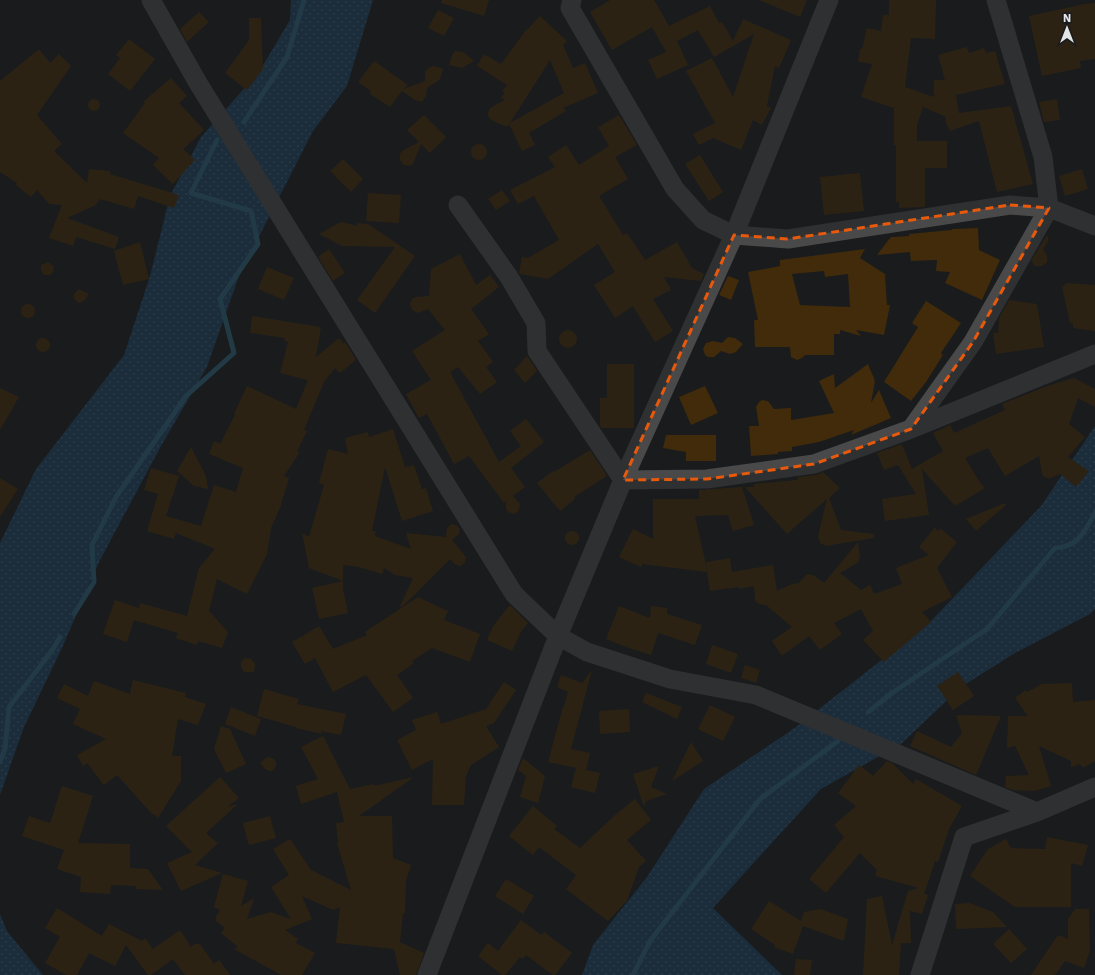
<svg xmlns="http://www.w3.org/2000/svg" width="1095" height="975" font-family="'Work Sans',sans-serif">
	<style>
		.grass { fill: url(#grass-dots) }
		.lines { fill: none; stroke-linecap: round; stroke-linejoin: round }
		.stream { stroke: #2d5d79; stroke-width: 5 }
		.building { fill: #412b0b; fill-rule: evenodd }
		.minor { stroke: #4a4949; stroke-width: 19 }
		.marked { fill: none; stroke: #e8590c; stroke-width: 3; stroke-dasharray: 8 5; stroke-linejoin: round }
	</style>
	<defs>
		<pattern id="grass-dots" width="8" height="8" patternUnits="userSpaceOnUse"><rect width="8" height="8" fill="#1d4261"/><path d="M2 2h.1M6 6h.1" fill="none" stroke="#3e5d78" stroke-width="1.8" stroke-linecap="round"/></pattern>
	</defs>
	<rect width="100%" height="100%" fill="#191b1d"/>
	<path class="grass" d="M291,0H373L347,86L313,131L239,276L207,367L161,446L99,562L62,648L24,727L0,795V543L36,469L124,355L150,276L170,196L201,137L259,72L290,20Z
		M1095,426V609L1090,614L1015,653L961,687L901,744L821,789L779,835L713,908L782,975H582L593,945L647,877L704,789L796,727L930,622L1041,506Z
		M0,914L7,931L43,975H0Z"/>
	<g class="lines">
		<path class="stream" d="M244,122L287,57L304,0
			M74,614L94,582L92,545L116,497L186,396L234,353L220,299L258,244L251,211L191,193L217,140
			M868,712L892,693L987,629L1055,548C1080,546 1083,533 1095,513
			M0,762L5,749L9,707L53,649L60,637
			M633,975L650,941L760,799L838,741"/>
	</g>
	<path class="building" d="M442,0H489L484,16L441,3Z
		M610,0H654L669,26L710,6L719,23L722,22L733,41L743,19L791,40L779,68L775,66L767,106L771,108L762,125L753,120L741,150L713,138L699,145L693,134L715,123L686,71L712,58L733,97L754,34L714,57L698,30L677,41L688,65L657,79L648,60L666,52L652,27L612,50L590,12Z
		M759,0H807L800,17Z
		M889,0H936L935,39L911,38L905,87L934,97V80H945L938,55L967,47L969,53L984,48L986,53L995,51L1005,84L956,95L959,113L1011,106L1033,184L997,192L979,121L950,131L946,123V117L923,107L917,125V141H947V168H925V207L899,208V202H896V145H894V108L861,97L872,64L858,62L860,49H862L867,28L881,31L883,15H889Z
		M1095,3V59L1080,61L1081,68L1042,76L1029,16L1084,4Z
		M438,10L454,18L444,36L428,28Z
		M199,12L209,22L187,42L180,29Z
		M540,16L567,41L563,45L573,68L585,63L598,93L563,108L566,111L529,133L535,145L522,151L509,124L507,127L491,120L488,116V113L490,108L505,100L501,97L505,93L502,91L507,85L477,66L484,54L501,64L526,30H527ZM550,60L564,93L510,123Z
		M249,18H261L263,69L247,90L225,73L249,40Z
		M129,39L155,59L130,91L108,74L120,58L116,55Z
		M39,49L50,63L59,54L71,66L37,115L62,144L54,151L87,183L89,169L110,171V174L179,195L174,208L138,196L134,209L100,199L96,205L67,218L119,237L115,249L76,237L73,246L49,238L62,205L49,204L37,190L31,197L16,185L17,183L0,172V81Z
		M455,51L463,52L474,61L462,68L449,65L452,55Z
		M374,61L408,85L404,89L425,81V71L430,67L434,66L443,69L440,79L438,81L427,88L426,96L422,102L415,100L402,91L390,107L370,94L371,91L358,82Z
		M171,78L187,96L179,103L204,130L183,149L195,160L173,184L153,165L159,158L123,133L145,103L143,102Z
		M88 105a6 6 0 1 1 12 0a6 6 0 1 1-12 0Z
		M1057,99L1060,120L1044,122L1039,102Z
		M424,115L446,137L430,153L421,144L413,164L410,166L404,165L400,160V154L402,151L419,142L407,130Z
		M619,115L637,145L615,157L628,179L599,196L623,235L627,233L645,260L677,242L692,268L704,274L701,281L664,277L671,290L653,299L673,331L655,342L633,306L615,318L594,285L615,272L598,244L548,279L520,274L519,273L522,257L528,258L559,240L534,196L518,204L510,190L555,167L548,157L566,145L579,165L609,146L598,127Z
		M471 152a8 8 0 1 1 16 0a8 8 0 1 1-16 0Z
		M700,155L723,192L709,201L685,164Z
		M343,159L363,179L351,192L330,171Z
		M1082,169L1088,189L1065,196L1059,176Z
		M860,173L864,211L824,215L820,177Z
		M502,190L510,201L496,210L488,199Z
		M368,193L401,195L399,223L366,221Z
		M342,222L357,226V223L368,224L415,256L375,313L357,300L395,247L342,246L319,234L339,223Z
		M978,228L979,250L1000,260L982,300L945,283L950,272L936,271L937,260L911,261L910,252L877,255L890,238L892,237L909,236V234L952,230V229Z
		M1047,235L1049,240L1043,249L1047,256V262L1042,266H1035L1031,261Z
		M140,242L149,279L123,285L114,251Z
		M329,249L345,273L333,281L318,257Z
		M865,249L860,258L885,274L887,305H890L884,335L856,330L861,336L840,330V334H834V355H805L802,358L797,360L791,357L790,347H755L754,320H758L748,272L780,266V260ZM824,271L825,277L848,274L850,307L800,305L792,274Z
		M460,254L476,285L490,275L499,287L471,309L489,334L478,341L493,362L486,367L497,382L480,394L458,367L450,372L499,462L521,446L510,431L526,419L544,442L511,468L525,487L513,496L520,504L519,510L515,514L509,513L506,509V500L504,503L469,456L454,464L427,414L419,418L406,394L431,380L412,351L445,330L428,309L418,313L412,310L410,304L412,299L416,297L429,296L431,269Z
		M48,262L54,267L53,272L50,275H44L41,271V265Z
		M267,267L294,278L284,300L258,289Z
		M728,276L739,280L731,300L719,295Z
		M1067,283L1095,285V331L1073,328V323H1070L1062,287Z
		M79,289L89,294L84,301L79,303L74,299V294Z
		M1009,300L1037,304L1044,347L996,354L993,333H998L999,318Z
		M926,301L961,323L941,353L943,355L926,382L911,401L884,382L918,327L912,323Z
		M21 311a7 7 0 1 1 14 0a7 7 0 1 1-14 0Z
		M252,316L321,327L316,357L339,338L344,344L345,342L356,360L340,373L335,368L324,382L304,430L307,431L297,451L300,452L284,476L289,478L280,508L271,528L267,554L247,594L217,579L209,611L228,632L222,648L198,641L197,645L176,638L178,633L134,620L127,642L103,634L115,600L139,608L140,603L187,616L199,568L215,549L176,533L174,539L147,531L158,494L144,490L151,468L179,476L166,516L201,526L214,485L236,492L243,468L209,454L214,441L220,444L235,415L234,414L247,386L296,409L308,380L280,373L288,342L284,341L285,338L250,333Z
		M559 339a9 9 0 1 1 18 0a9 9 0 1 1-18 0Z
		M728,337L735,338L743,344L736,352L730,354L721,351L714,357H708L705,355L703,349L706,343L713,341L722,343Z
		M36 345a7 7 0 1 1 14 0a7 7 0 1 1-14 0Z
		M527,356L537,371L525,383L514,370Z
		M607,364H634V428H602L600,426V398H607Z
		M868,364L875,381L871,403L879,390L891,418L851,435L854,430L819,442L792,447V451L778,452V454L751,456L749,426H759L756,407L759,402L762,400L768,401L774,409L791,408V420L834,413L819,381L834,374L835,388Z
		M1074,378L1095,389V407L1078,398L1069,424L1085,437L1068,457L1089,471L1076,487L1060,474L1049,479L1043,476L1042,473L1039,456L1005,476L988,448L965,458L979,481L985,488L955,506L922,469L929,515L885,521L882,499L916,494L898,465L884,470L877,453L902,444L912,469L943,451L933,433L950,425L954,433L1005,410L1002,404L1047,386Z
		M705,386L718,413L691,425L679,397Z
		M0,388L19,397L0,430Z
		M393,429L405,467L414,465L422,489L426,488L433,511L402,521L385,467L372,531H376L375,536L411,549L406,533L446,537L447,528L451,524L456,525L460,529L459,534L452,540L466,557L465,562L461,566L456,565L450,559L402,607L400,606L413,578L395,575L384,568L382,574L359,567L343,565V589L348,613L319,619L312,588L343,581L309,568L302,533L309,537L324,485L319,483L328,449L348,454L345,438L368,432L369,437Z
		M666,435H716V461H686V452L663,448Z
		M191,447L206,476L208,489L194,486L177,471Z
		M590,450L607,476L574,497L575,499L560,511L537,483L553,471L554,472Z
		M823,472L840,488L829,498L841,530L874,534V538L826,546L820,543L818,536L827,499L787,534L745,487H754V484L797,480L798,477L816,475Z
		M0,478L18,489L0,517Z
		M742,487L754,525L733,531L728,515L695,516L707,569L706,562L730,558L732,572L773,565L777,591L792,584L799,583L807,574L813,575L824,583L858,542L860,557L859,560L857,563L840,573L861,590L870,585L874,594L902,584L896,568L929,555L919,547L935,527L937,531L941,529L957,542L937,568L952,597L922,612L931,622L884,662L863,640L873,631L861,609L834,623L842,634L820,650L809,636L782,656L772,641L792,627L766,605L759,604L756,602L755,599L754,586L739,589V587L710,591L707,572L642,564L641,567L619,557L633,529L653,539V499H699V490Z
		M1005,503L1006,505L976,531L966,519Z
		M565 538a7 7 0 1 1 14 0a7 7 0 1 1-14 0Z
		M418,597L448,611L444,620L480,634L470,662L432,648L412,661L414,663L397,675L413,698L393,712L366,675L333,692L315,658L305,664L292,642L302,636L303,637L304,635L319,626L333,649L367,635L365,632Z
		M510,605L528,623L522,630L512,651L487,640L493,626Z
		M619,606L650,618L651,606L667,608V614L702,625L695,645L658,633L651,655L626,647L606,639Z
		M712,645L738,654L731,673L706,664Z
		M245,658L251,659L255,663L254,672H244L241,667V662Z
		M745,665L760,670L756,683L741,678Z
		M592,670L571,749L590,753L586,770L600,773L595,793L571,787L576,768L548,762L563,707L565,705L564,706L568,692L557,687L561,675L582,683Z
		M958,672L974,696L953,710L937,686Z
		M133,680L186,693L185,697L206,704L198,725L178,719L172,756H181V781L158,818L154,814L153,815L117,775L104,785L87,763L83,766L77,755L106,739L73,724L80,709L57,698L64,684L88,696L94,681L130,694Z
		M504,682L516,690L494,723L486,726L499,747L471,765L466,776L464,805H432L433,759L412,770L397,740L416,730L412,720L437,712L441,724L486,709Z
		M1072,683L1073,702L1095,700V761L1083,768L1080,764L1071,767V761L1039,746L1051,786L1034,791L1013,790L1005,787L1006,776L1029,775L1015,746L1007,748L1008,716H1028L1015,698L1026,690L1027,692L1042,684Z
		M264,689L299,699L297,704L346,714L341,735L321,731L322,734L296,728V727L257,716Z
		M646,693L682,707L677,719L642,702Z
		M710,705L735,717L723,741L698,729Z
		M231,707L261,719L255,736L225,724Z
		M629,709L630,732L600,734L599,711Z
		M956,715L1001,716L976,775L910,746L917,731L951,747L962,733Z
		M221,726L230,729L246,764L226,773L214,749Z
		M323,736L350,789L374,784V786L414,777L359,816H392L393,858L411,865L406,881L405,913H403L400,942L424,953L416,975H400L394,949L336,943L340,907L333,910L302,896L312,919L285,930L298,939L296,943L315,953L302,975H281L234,949L238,947L221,933L225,928L216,921V917L220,910L214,907L223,874L248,881L241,906L254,898L247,919L271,912L291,919L271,887L289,875L273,849L290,839L311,870L351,890L337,843H338L336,823L344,822L337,792L301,804L296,786L318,779L301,747Z
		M691,742L703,761L672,781Z
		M267,757L273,758L276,762V767L272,771L266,770L260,763Z
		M523,758L545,776L538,803L520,797L526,776L518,770Z
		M887,761L892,763L913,784L916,779L962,806L949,829L938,862L935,861L924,894L928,895L922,914L910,911L911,943H901L899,975H863L867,899L882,896L892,945L908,891L919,888L875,876L877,870L860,853L826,893L809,879L844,837L834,825L856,806L838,793L859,765L873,776Z
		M659,766L651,787L667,794L646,801L644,807L633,774Z
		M220,777L239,798L227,807L238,804L206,833L216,842H219L195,865L222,873L181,891L167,863L192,852L166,826Z
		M62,786L93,796L78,843L130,844V868L148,869L163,890L136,889V886L111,885L110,894L80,892L81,877L57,869L64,850L22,836L29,816L50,823Z
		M635,799L651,820L627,840L646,861L639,867L627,901L608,921L566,889L576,875L539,847L533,855L509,836L533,806L557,826L554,829L580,848L615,815Z
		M270,816L276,838L249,845L243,823Z
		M1047,837L1067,841L1068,843V841L1088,845L1082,866L1071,863V907H1015L970,876L988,849L1006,839L1011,848L1045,849Z
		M506,879L534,896L523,914L495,896Z
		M769,901L801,921L804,912L821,909L848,919L844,941L803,926L793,954L774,947L775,945L751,929Z
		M969,903L993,912L1007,927L956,929L955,904Z
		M57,908L102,936L109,924L142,941L145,938L153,949L180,930L191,947L195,944H200L214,964L219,960L230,975H185L173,959L151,975H148L126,945L115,966L89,953L77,975H66L45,963L60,937L45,928Z
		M1075,909H1089L1090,951L1084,968L1065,961L1055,975H1031L1058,935L1068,939V919Z
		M521,920L541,935L544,932L572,953L555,975H553L526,955L523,959L520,957L505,975H502L478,956L488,943L498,951Z
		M1009,929L1027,949L1011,963L993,944Z
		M796,959L812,960L810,975H794Z"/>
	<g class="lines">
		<path class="minor" d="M151,0L198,83L514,594L558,636L587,652L670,679L756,695L1037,812L1095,787
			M572,0L570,8L675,189L703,220L734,235L788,239L1010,205L1049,208L1095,226
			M458,205L509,277L536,323L537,351L623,480L707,479L814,464L911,429L973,342L1049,208L1043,157L996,0
			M911,429L1095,354
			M427,975L558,636L623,480L734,235L829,0
			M920,975L964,837L1037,812"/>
	</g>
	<path d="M0 0H1095V975H0ZM1010,205L1049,208L973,342L911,429L814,464L707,479L623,480L734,235L788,239Z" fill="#191b1d" fill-opacity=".55" fill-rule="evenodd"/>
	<path class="marked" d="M1010,205L1049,208L973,342L911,429L814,464L707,479L623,480L734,235L788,239Z"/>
	<g transform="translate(1067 28)" stroke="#191b1d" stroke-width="3" paint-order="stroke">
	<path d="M0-3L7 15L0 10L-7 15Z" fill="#e3e5e6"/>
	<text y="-6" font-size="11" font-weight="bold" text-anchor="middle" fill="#e3e5e6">N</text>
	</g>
</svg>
